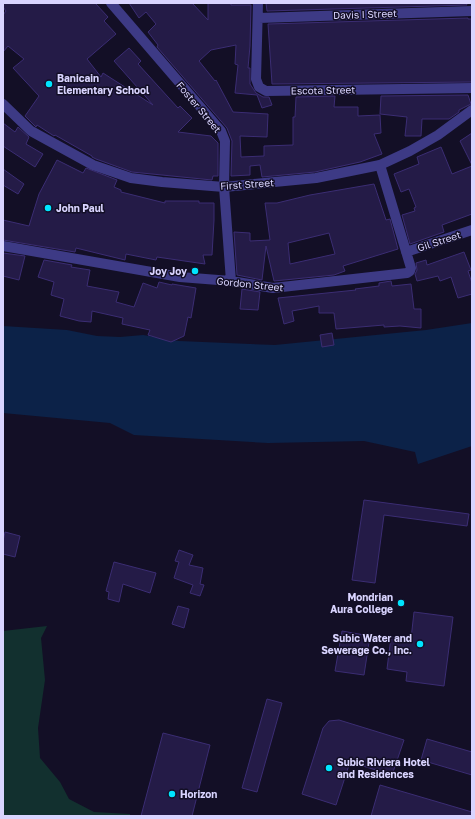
<svg xmlns="http://www.w3.org/2000/svg" width="475" height="819" font-family="'Golos Text',sans-serif">
	<style>
		.green { fill: #12302f }
		.water { fill: #0c2248 }
		.building { fill: #241b47; stroke: #3b2d73; fill-rule: evenodd }
		.lines { fill: none; stroke-linecap: round; stroke-linejoin: round }
		.minor { stroke: #3d3a85; stroke-width: 10 }
		.tertiary { stroke: #3d3a85; stroke-width: 10 }
		.poi-dot { fill: #00e5ff; stroke: #130f26; stroke-width: 1.5 }
		.labels { text-anchor: middle; stroke-width: 3; stroke-linejoin: round; paint-order: stroke }
		.street-label { font-size: 10px; fill: #d9d4ff; stroke: #130f26 }
		.poi-label { font-size: 10px; font-weight: bold; fill: #d9d4ff; stroke: #130f26; text-anchor: start }
	</style>
	<rect width="100%" height="100%" fill="#130f26"/>
	<path class="green" d="M47,626L41,638L45,680L38,728L40,758L60,782L69,799L94,812L130,814V816H3V631Z"/>
	<path class="water" d="M472,323V446L418,464L415,452L364,441L268,443L134,435L110,423L3,413V326L67,330L97,336L120,337L143,335L179,341L275,345L426,330Z"/>
	<path class="building" d="M3,3H95L108,17L104,21L116,34L87,59L101,77L103,73L153,105L114,61L129,48L141,61L138,64L178,108L180,106L192,118L178,132L211,136L218,143V176H213L212,180L132,172L96,159L92,157V156L55,135L54,136L37,125L36,127L25,116L39,96L13,68L24,59L8,46L3,52V15L6,11L3,7Z
		M129,3H192L208,20V3H231V5H251L250,46L248,68H250V84L256,93L263,97H269L272,105L262,108L257,95L235,93L238,65L235,64L236,45L211,50L199,61L215,81L216,80L233,112L268,114L267,137L240,136L241,157L264,156V146L293,145V117H295L296,97L335,96L334,107H358V116L380,115L381,133L374,134L382,154L360,162L315,172L262,177L260,165L250,166V175L231,176L232,141L227,128L157,47L158,45L148,32L156,24L146,12L139,18Z
		M266,3H466L467,5L267,11Z
		M468,18V19H472V82L272,84L268,24Z
		M468,95L471,104L459,110V112L449,119H422L421,136H405L407,117L380,114L381,96Z
		M3,123L15,132L18,127L29,137L26,144L43,154L35,167L3,146Z
		M472,133V165L460,141Z
		M441,147L452,174L472,166V214L442,225L444,232L410,244L402,215L415,211L414,208L416,207L409,189L401,192L394,174L419,164L417,157Z
		M57,160L83,173L86,168L117,180L114,187L121,190V192L165,203V201H199V203H214V220L212,255H203L205,264L157,257L156,260L126,254L125,260L76,248L75,252L3,240V220L29,226L39,194Z
		M3,169L24,184L18,194L3,185Z
		M374,184L386,220L390,219L398,249L343,266L345,271L334,275L274,281L266,246L262,280L237,275L234,232L250,233V241L270,240L265,203H277L310,195ZM329,233L335,254L290,264L288,243Z
		M464,252L471,270L468,271L472,283V294L458,298L451,277L440,281L438,276L417,281L415,274L417,270L416,263L426,260L427,265Z
		M3,253L25,256L19,280L3,276Z
		M44,260L72,265L71,267L90,270L87,286L119,292L116,302L134,307L143,283L157,288L159,282L172,285V284L196,288L191,318L188,317L184,336L171,342L148,335L150,330L122,324L123,318L92,311L91,322L79,321L60,316L64,299L51,295L54,282L38,277Z
		M391,281L392,286L411,284L414,309H421V328L400,326L384,327V325L336,329L334,313H319V306L292,311L294,321L284,324L278,298L356,290L355,289L379,286V283Z
		M242,289L260,292L258,310L240,309Z
		M332,333L334,345L322,347L320,335Z
		M364,500L469,514L467,526L384,515L375,583L352,580Z
		M5,532L20,536L15,557L3,554V541Z
		M179,550L193,555L189,565L203,568L200,584L204,585L200,596L190,593L193,585L174,578L179,562L175,561Z
		M114,562L156,573L150,593L123,584L119,602L108,599L109,592L106,591Z
		M178,606L189,609L184,628L172,624Z
		M414,612L453,617L444,686L406,681L407,672L387,669L391,637L411,639Z
		M342,631L370,636L364,675L335,671Z
		M267,699L282,703L257,792L242,788Z
		M339,720L404,740L392,775L350,762L336,805L302,794L323,728L329,721Z
		M163,733L210,745L192,816H141Z
		M427,739L472,752V775L421,760Z
		M380,785L472,812V816H371Z"/>
	<g class="lines">
		<path class="minor" d="M258,3L256,79L259,87L266,91L472,88
			M259,18L472,11
			M3,104L31,131L93,165L131,178L162,182L224,187L231,281
			M3,246L180,277L231,281L273,288L407,273L410,271L411,268L380,165
			M406,252L472,230"/>
		<path class="tertiary" d="M111,3L221,131L225,141L224,187L316,178L380,165L410,151L438,135L472,110"/>
	</g>
	<g class="poi-dot">
		<circle cx="49" cy="84" r="4"/>
		<circle cx="48" cy="208" r="4"/>
		<circle cx="195" cy="271" r="4"/>
		<circle cx="401" cy="603" r="4"/>
		<circle cx="420" cy="644" r="4"/>
		<circle cx="329" cy="768" r="4"/>
		<circle cx="172" cy="794" r="4"/>
	</g>
	<g class="labels">
		<g class="street-label">
			<text transform="translate(365 14) rotate(-2)" y="4">Davis I Street</text>
			<text transform="translate(323 90) rotate(-1)" y="4">Escota Street</text>
			<text transform="translate(199 107) rotate(50)" y="4">Foster Street</text>
			<text transform="translate(247 184) rotate(-4)" y="4">First Street</text>
			<text transform="translate(439 241) rotate(-18)" y="4">Gil Street</text>
			<text transform="translate(250 284) rotate(6)" y="4">Gordon Street</text>
		</g>
		<g class="poi-label">
			<text x="57" y="82">Banicain<tspan x="57" dy="12">Elementary School</tspan></text>
			<text x="56" y="212">John Paul</text>
			<text x="187" y="275" text-anchor="end">Joy Joy</text>
			<text x="393" y="601" text-anchor="end">Mondrian<tspan x="393" dy="12">Aura College</tspan></text>
			<text x="412" y="642" text-anchor="end">Subic Water and<tspan x="412" dy="12">Sewerage Co., Inc.</tspan></text>
			<text x="337" y="766">Subic Riviera Hotel<tspan x="337" dy="12">and Residences</tspan></text>
			<text x="180" y="798">Horizon</text>
		</g>
	</g>
	<rect width="475" height="819" fill="none" stroke="#d9d4ff" stroke-width="8"/>
</svg>
